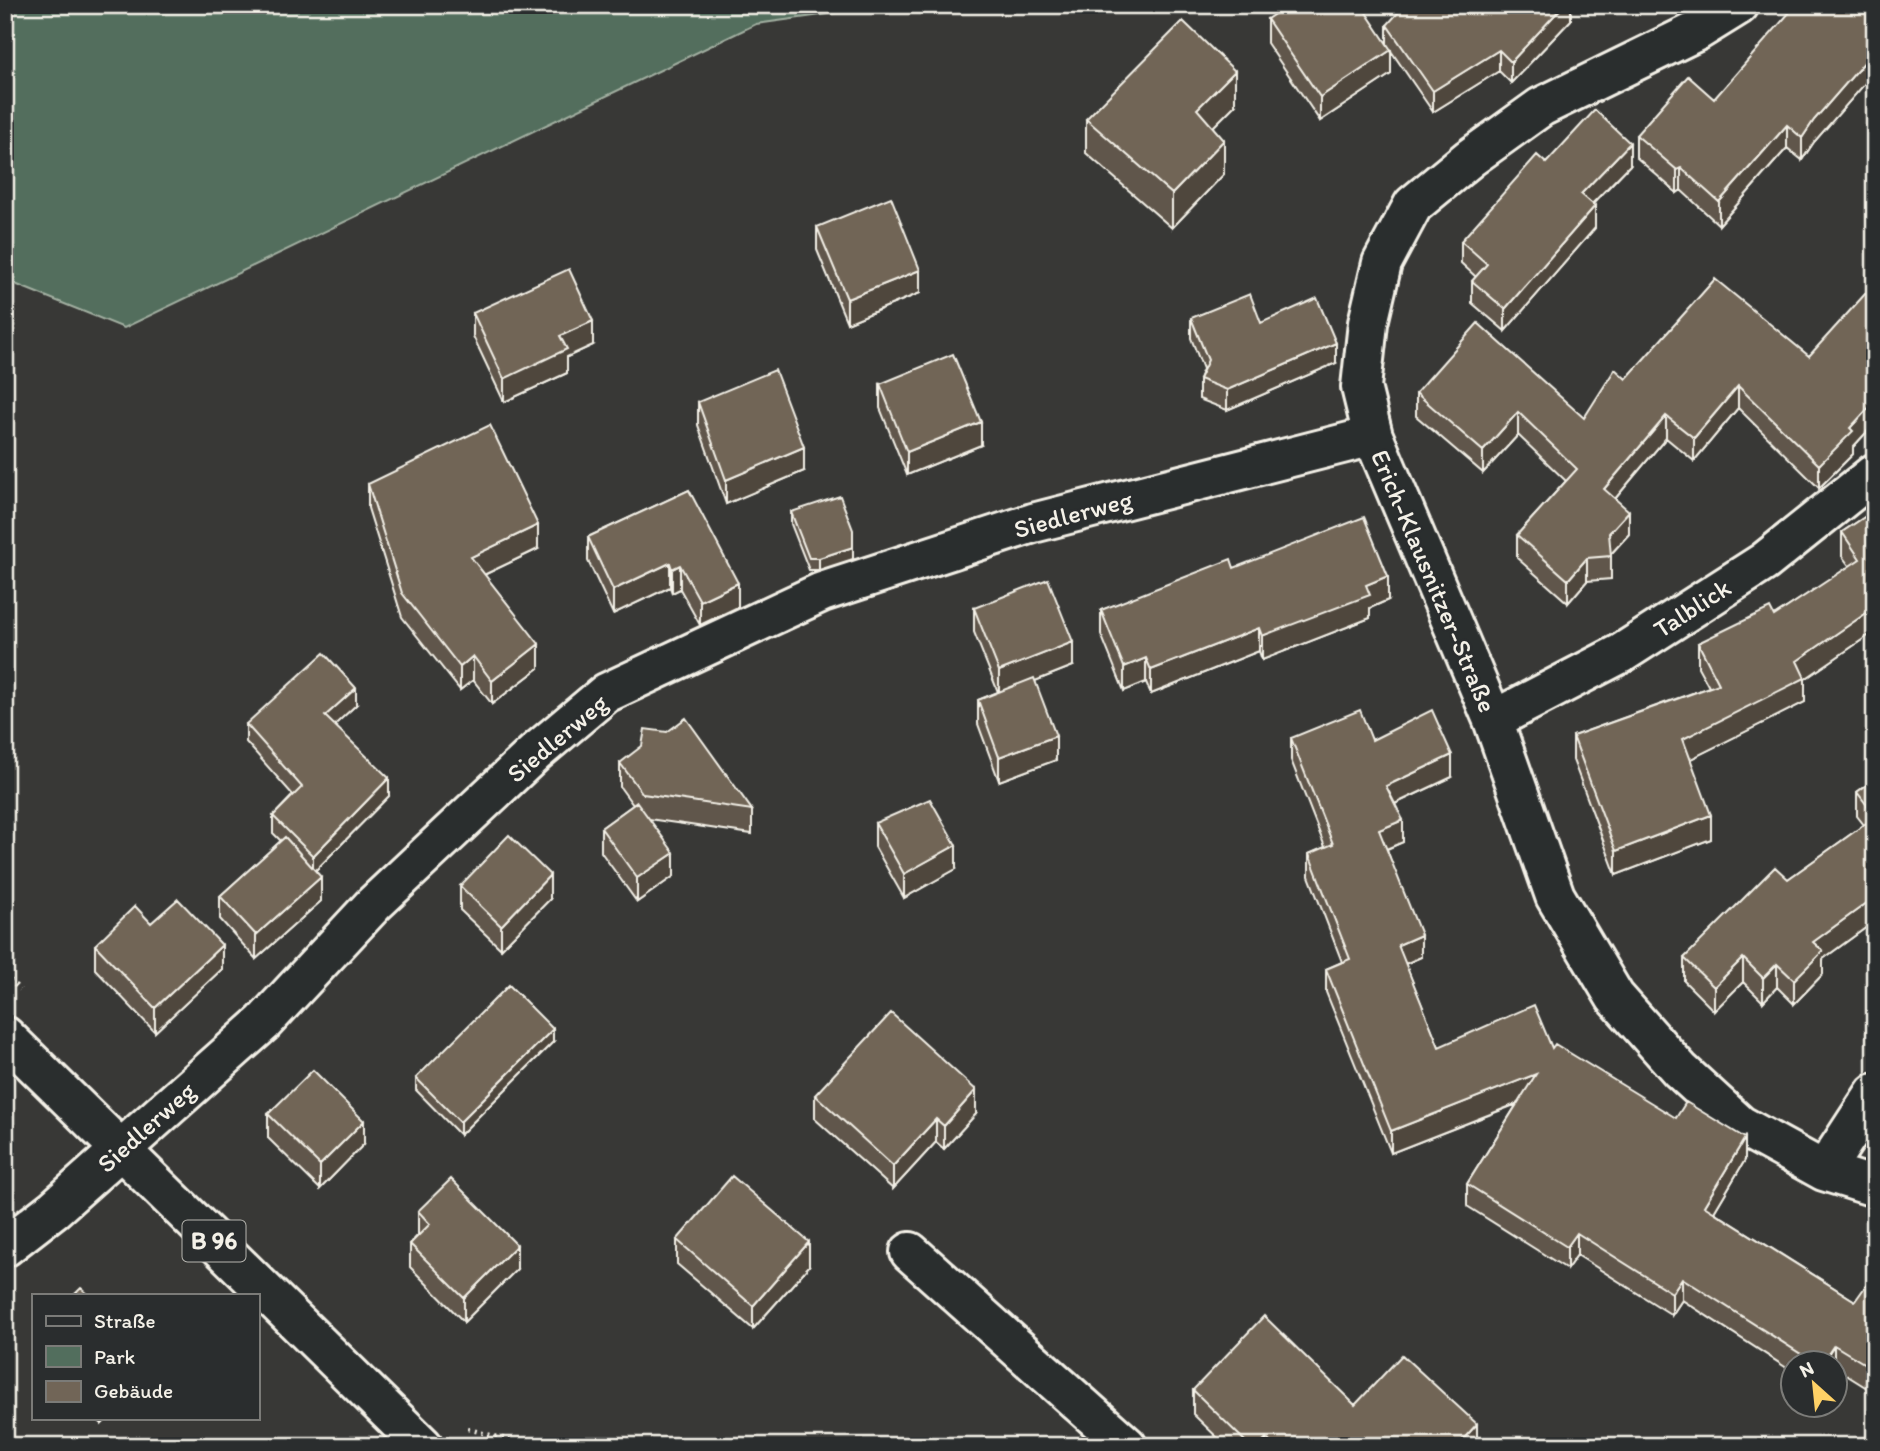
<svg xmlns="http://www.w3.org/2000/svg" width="1880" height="1451" font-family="Itim,sans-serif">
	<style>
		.green { fill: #526e5d; stroke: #a3b0a2; stroke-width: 2 }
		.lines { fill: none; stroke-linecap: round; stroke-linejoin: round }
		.minor-casing { stroke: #f4f1e8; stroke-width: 44 }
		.major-casing { stroke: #f4f1e8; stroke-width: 44 }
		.path { stroke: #f4f1e8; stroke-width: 4.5; stroke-dasharray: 2 5; stroke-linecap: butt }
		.minor { stroke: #2a2d2e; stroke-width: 38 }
		.major { stroke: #2a2d2e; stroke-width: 38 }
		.wall { fill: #61574b; stroke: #f4f1e8; stroke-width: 2 }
		.shaded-wall { fill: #4f473d; stroke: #f4f1e8; stroke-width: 2 }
		.building { fill: #716557; stroke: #f4f1e8; stroke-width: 2 }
		.labels { text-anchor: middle; stroke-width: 5; stroke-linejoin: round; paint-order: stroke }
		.shield { fill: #2a2d2e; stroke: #b7b6b0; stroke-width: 2 }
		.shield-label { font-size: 24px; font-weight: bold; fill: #f4f1e8 }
		.street-label { font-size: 26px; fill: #f4f1e8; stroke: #2a2d2e }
	</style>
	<rect width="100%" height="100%" fill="#383836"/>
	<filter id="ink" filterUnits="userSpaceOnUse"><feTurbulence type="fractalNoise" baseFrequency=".0143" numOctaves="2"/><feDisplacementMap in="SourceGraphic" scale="14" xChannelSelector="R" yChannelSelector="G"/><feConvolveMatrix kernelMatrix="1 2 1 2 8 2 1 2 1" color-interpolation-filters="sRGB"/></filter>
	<g filter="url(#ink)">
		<path class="green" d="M5,5H894L756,24L124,328L5,280Z"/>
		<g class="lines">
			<defs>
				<path id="minor" d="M1739,5L1697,31L1541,107L1470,158L1413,205L1382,263L1368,323L1361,387L1373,436L1493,720L1555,896L1615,997L1680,1070L1740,1125L1824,1171L1875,1187
					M1493,720L1622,653L1764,562L1875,473
					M1824,1171L1875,1093
					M5,1247L54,1209L263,1023L374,904L536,752L606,693L822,592L1033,523L1373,436
					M910,1252L1127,1446"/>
				<path id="major" d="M5,1036L423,1446"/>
			</defs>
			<use href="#minor" class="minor-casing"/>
			<use href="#major" class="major-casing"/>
			<path class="path" d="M5,975L20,990
				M468,1429L525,1444L556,1446"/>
			<use href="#minor" class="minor"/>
			<use href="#major" class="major"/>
		</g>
		<path class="wall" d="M1571,5V20L1511,83L1499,71L1433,112L1391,51V74L1320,121L1267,43V19L1387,44V25Z
			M1875,5V72L1814,142L1802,160L1787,148L1719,225L1681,190L1677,193L1636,157V135L1714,99Z
			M1235,105L1213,127L1224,174L1172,228L1086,153V119Z
			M1546,163L1630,165L1593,204L1595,228L1505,331L1472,303V281L1476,277L1461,263V241Z
			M817,227L920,293L847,323L817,250Z
			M1875,301V423L1853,447V454L1819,488L1738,408L1694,461L1666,438L1615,499L1629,534L1611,554V579L1587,581L1568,603L1517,558V535L1566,481L1518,435L1483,473L1416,416V393L1584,418L1626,379L1809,356Z
			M473,313L593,345L567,357V373L504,402L473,336Z
			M1191,318L1261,323L1336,363L1227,410L1199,399V379L1203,369L1191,338Z
			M880,384L981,445L907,475L880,408Z
			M698,402L804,471L726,504L698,425Z
			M368,484L538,549L484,575L539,668L492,704L473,680L460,690L402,617L368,508Z
			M689,490L738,607L700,625L680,589L672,593L670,587L613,614L588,561V537Z
			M1875,510V631L1805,679V702L1690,759L1711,839L1616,875L1573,760V736L1709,687L1698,667V643L1774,616L1850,567L1842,556V532Z
			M791,512L853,559L819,570H809L791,524Z
			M1234,568L1388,600L1370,608V618L1262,660L1259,651L1151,694L1146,682L1124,691L1101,634V610Z
			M974,608L1073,666L1035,681L1056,760L999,781L978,724V700L998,692L974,632Z
			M356,705L334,725L389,796L315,871L321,901L256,959L220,919V896L281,841L273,833V816L293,795L246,742V724Z
			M1291,738L1372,740L1452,777L1395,804L1403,842L1387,849L1421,957L1405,964L1439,1047L1552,1048L1745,1160L1714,1212L1855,1301L1875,1283V1393L1835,1368V1363H1793V1372L1682,1300L1672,1315L1577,1255L1567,1269L1467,1206V1184L1517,1104L1391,1153L1326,992V969L1342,962L1309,876V854L1325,847L1291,760Z
			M620,763L752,810V834L649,819L674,876L637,902L601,852V828L633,805L620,787Z
			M1875,779V921L1823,959V974L1794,1004L1777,987L1763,1002L1743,982L1714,1011L1684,981V958L1788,879L1864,825L1857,816V792Z
			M875,823L956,869L904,898L875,847Z
			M460,886L550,899L501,949L460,910Z
			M151,923L222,969L155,1032L95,969V945Z
			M553,1042L460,1135L416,1090V1078Z
			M815,1095L976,1114L944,1149L936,1142L893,1189L815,1119Z
			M268,1114L364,1144L320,1189L268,1138Z
			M418,1211L517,1269L464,1322L410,1267V1244L418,1235Z
			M677,1240L809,1266L753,1329L677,1264Z
			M1193,1390L1355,1405L1477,1446H1226L1193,1414Z
			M95,1418H108L102,1424Z"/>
		<path class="shaded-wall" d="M1564,5H1571V20L1511,83V62Z
			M1391,50V74L1320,121V97Z
			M1499,50V71L1433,112V91Z
			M1875,50V72L1814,142L1802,160V138L1814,120Z
			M1235,71V105L1197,143V109Z
			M1787,125V148L1719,225V202Z
			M1224,140V174L1172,228V194Z
			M1630,143V165L1581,215V194Z
			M1681,168V190L1677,193V170Z
			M1595,206V228L1505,331V309Z
			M920,270V293L847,323V299Z
			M593,321V345L567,357V373L504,402V379L560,336Z
			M1336,343V363L1227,410V390Z
			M1738,386V408L1694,461V438Z
			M1875,401V423L1853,447V454L1819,488V465L1850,428Z
			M1518,412V435L1483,473V451Z
			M1666,416V438L1604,512V489Z
			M981,422V445L907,475V452Z
			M804,447V471L726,504V480Z
			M1629,511V534L1609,556V533Z
			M538,525V549L471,581V557Z
			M853,547V559L819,570V558Z
			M1587,558V581L1568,603V580Z
			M670,563V587L613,614V590Z
			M680,565V589L672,593V569Z
			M1388,576V600L1370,608V618L1262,660V636L1366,585Z
			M738,583V607L700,625V601Z
			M1875,607V631L1805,679V702L1683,763V739Z
			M1259,628V651L1151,694V670Z
			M1073,642V666L999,695V671Z
			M539,644V668L492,704V681Z
			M473,656V680L460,690V667Z
			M1146,658V682L1124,691V667Z
			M356,688V705L325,734V716Z
			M1056,736V760L999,781V757Z
			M1452,755V777L1386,808V786Z
			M389,778V796L313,873V856Z
			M1711,815V839L1616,875V851Z
			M1403,820V842L1379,852V830Z
			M956,845V869L904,898V874Z
			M674,853V876L637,902V878Z
			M550,875V899L501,949V926Z
			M321,877V901L256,959V935Z
			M1875,897V921L1823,959V974L1794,1004V980L1813,942Z
			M1421,935V957L1398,967V945Z
			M222,945V969L155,1032V1008Z
			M1743,958V982L1714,1011V987Z
			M1777,964V987L1763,1002V978Z
			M553,1029V1042L460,1135V1122Z
			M1536,1074V1096L1391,1153V1131Z
			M976,1090V1114L944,1149V1126Z
			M936,1119V1142L893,1189V1166Z
			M364,1121V1144L320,1189V1165Z
			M1745,1138V1160L1704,1229V1206Z
			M1577,1233V1255L1567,1269V1247Z
			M809,1242V1266L753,1329V1306Z
			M517,1245V1269L464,1322V1298Z
			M1682,1278V1300L1672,1315V1293Z
			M1834,1345V1363H1822Z
			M102,1418H108L102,1424Z
			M1477,1424V1446H1457Z
			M1266,1438V1446H1259Z"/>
		<path class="building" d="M1288,5H1361L1391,50L1320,97L1267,19Z
			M1405,5H1564L1511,62L1499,50L1433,91L1387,25Z
			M1796,5H1875V50L1814,120L1802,138L1787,125L1719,202L1681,168L1677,170L1636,135L1688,76L1714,99Z
			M1183,21L1235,71L1197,109L1224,140L1172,194L1086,119Z
			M1595,110L1630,143L1581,194L1595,206L1505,309L1472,281L1487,264L1461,241L1537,155L1546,163Z
			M891,197L920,270L847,299L817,227Z
			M569,269L593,321L560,336L567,349L504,379L473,313Z
			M1715,279L1809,356L1866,293L1875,301V401L1850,428L1853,431L1819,465L1738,386L1694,438L1666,416L1604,489L1629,511L1609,533L1611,556L1587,558L1568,580L1517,535L1577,469L1518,412L1483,451L1416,393L1478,323L1584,418L1615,369L1626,379Z
			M1250,294L1261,323L1317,298L1336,343L1227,390L1199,379L1208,360L1191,318Z
			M953,354L981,422L907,452L880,384Z
			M775,370L804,447L726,480L698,402Z
			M490,425L538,525L471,557L539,644L492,681L473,656L460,667L402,593L368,484Z
			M689,490L738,583L700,601L680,565L672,569L670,563L613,590L588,537Z
			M840,496L853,530V547L819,558H809L791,512Z
			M1875,510V607L1797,661L1805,678L1683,739L1711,815L1616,851L1573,736L1719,684L1698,643L1770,608L1774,616L1860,559L1842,532Z
			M1364,517L1388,576L1366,585L1370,595L1262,636L1259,628L1151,670L1146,658L1124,667L1101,610L1231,559L1234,568Z
			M1048,579L1073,642L999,671L974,608Z
			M324,653L356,688L325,716L389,778L313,856L273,816L302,787L246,724Z
			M1034,678L1056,736L999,757L978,700Z
			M1360,710L1372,740L1432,710L1452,755L1386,786L1403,820L1379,830L1421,935L1398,945L1439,1047L1534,1005L1552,1048L1555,1044L1676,1118L1686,1102L1745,1138L1704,1206L1855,1301L1870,1280L1875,1283V1370L1834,1345L1822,1363H1815L1682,1278L1672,1293L1577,1233L1567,1247L1467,1184L1536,1074L1391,1131L1326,969L1350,959L1309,854L1333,844L1291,738Z
			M686,718L752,810L643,794L620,763L642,746L645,729L667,732Z
			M1875,779V816L1857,792Z
			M930,799L956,845L904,874L875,823Z
			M637,802L674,853L637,878L601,828Z
			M1875,817V897L1813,942L1823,951L1794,980L1777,964L1763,978L1743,958L1714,987L1684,958L1775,867L1788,879Z
			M509,835L550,875L501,926L460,886Z
			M285,837L321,877L256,935L220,896Z
			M178,899L222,945L155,1008L95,945L135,906L151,923Z
			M509,985L553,1029L460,1122L416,1078Z
			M891,1013L976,1090L944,1126L936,1119L893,1166L815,1095Z
			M313,1070L364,1121L320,1165L268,1114Z
			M732,1176L809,1242L753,1306L677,1240Z
			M451,1179L517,1245L464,1298L410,1244L430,1224L418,1211Z
			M81,1288L89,1295H74Z
			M1264,1316L1355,1405L1402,1355L1477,1424L1457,1446H1274L1266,1438L1259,1446H1250L1193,1390Z
			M182,1438L189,1446H172Z"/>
	</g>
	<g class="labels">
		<rect class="shield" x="182.5" y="1220.5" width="63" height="41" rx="5"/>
		<g class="shield-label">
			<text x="214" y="1249">B 96</text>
		</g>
		<g class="street-label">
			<text transform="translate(1073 514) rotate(-15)" y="9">Siedlerweg</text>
			<text transform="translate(1434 581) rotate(67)" y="9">Erich-Klausnitzer-Straße</text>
			<text transform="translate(1692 608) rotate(-33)" y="9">Talblick</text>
			<text transform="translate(557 738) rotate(-40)" y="9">Siedlerweg</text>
			<text transform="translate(146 1127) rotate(-42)" y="9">Siedlerweg</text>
		</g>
	</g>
	<rect width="1880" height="1451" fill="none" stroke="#2a2d2e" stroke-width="28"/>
	<rect x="14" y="14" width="1852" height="1423" fill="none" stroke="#f4f1e8" stroke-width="2.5" filter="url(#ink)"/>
	<rect x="32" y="1294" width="228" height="126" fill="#2a2d2e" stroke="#7b7b78" stroke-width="2"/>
	<rect x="46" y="1316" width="35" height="10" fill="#2a2d2e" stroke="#7b7b78" stroke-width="2"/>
	<text x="94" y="1328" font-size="21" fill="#f4f1e8">Straße</text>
	<rect x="46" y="1346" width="35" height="21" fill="#526e5d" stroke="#7b7b78" stroke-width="2"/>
	<text x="94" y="1364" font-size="21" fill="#f4f1e8">Park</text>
	<rect x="46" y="1381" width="35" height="21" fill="#716557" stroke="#7b7b78" stroke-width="2"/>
	<text x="94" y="1398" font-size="21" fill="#f4f1e8">Gebäude</text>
	<g transform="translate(1814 1384) rotate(333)"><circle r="33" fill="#2a2d2e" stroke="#7b7b78" stroke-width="2"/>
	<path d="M0-5L12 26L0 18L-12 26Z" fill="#ffd166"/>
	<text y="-10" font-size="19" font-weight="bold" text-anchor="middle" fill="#f4f1e8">N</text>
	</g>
</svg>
